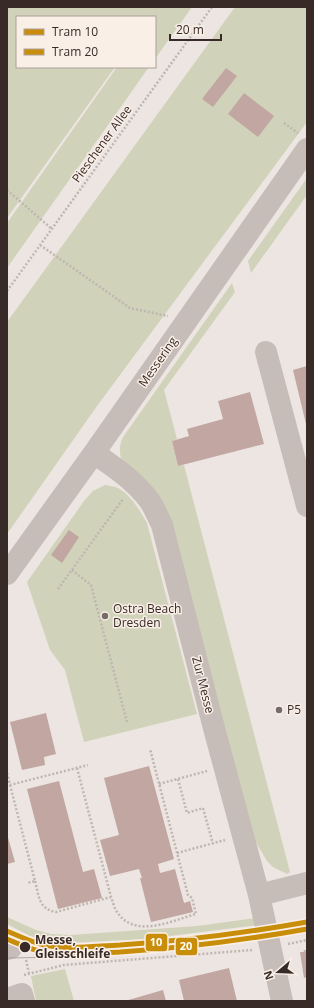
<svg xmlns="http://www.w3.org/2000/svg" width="314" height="1008" font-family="'Open Sans',sans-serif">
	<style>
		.green { fill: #d1d2ba }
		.building { fill: #c1a6a2 }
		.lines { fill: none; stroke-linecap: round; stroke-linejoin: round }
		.path { stroke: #bfb6b1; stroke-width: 2.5; stroke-dasharray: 2 2; stroke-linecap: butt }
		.minor { stroke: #c6bdb9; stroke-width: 22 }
		.tram { stroke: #aea7a3; stroke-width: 1 }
		.tram-1-casing { stroke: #faefe7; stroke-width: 8 }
		.tram-2-casing { stroke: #faefe7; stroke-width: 8 }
		.tram-1 { stroke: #c88e0a; stroke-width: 5 }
		.tram-2 { stroke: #c88e0a; stroke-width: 5 }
		.poi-dot { fill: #776b68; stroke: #faefe7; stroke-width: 1.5 }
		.stop-dot { fill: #372a27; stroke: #faefe7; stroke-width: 1.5 }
		.labels { text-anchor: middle; stroke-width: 3; stroke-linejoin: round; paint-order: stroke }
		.street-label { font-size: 12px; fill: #372a27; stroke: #faefe7 }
		.poi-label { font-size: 12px; fill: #372a27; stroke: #faefe7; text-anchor: start }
		.stop-label { font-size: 12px; font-weight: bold; fill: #372a27; stroke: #faefe7; text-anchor: start }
		.line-badge { stroke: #faefe7; stroke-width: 1.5 }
		.badge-label { font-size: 11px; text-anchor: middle; font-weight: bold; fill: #fff }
	</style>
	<rect width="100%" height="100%" fill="#ede5e1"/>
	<path class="green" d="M7,7H192L155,59V17H17V67H115L7,218Z
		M235,7H307V122L97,406L7,534V322Z
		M117,67H149L7,268V223Z
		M307,178V195L251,273L248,261Z
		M232,283L235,292L164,390L177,439L172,441L178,466L184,465L290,872L287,874L273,867L267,861L252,836L179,554L122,462C119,452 119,446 123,437Z
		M105,485C109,486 114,486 118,488C131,495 140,511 147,523L197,714L84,742L65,670L50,650L27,582L84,501L93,491Z
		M7,917L36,930L51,934L71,935L197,926L256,918L258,925L146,939L67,943L48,941L30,936L7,924Z
		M65,969L74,1001H36L31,976Z"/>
	<path class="building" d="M226,68L237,76L213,107L202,99Z
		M244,93L274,116L258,137L228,114Z
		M307,366V424H306L293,370Z
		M250,392L264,444L178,466L172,441L189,436L187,429L223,419L218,401Z
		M69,530L79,537L62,563L51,555Z
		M46,713L56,754L44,757L45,765L22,770L10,722Z
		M149,766L174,859L158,864L160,873L175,869L184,903L190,901L193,912L151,922L140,878H142L139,869L110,876L100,840L119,835L104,778Z
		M59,781L83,872L94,869L102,898L58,909L27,789Z
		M7,834L15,862L7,864Z
		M300,952H307V977L304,978Z
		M229,968L237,1001H184L179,980Z
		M163,990L166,1001H125Z"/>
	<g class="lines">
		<path class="path" d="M284,123L298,133
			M7,190L52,229
			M40,245L130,308L168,316
			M7,291L212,7
			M72,570L91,585L127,722
			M58,589L123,499
			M77,768L111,897C113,902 114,908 117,912C135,939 171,921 196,914L192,898L188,895L150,749
			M7,773L10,785L88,765
			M178,779L187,813L203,808L213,844
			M159,784L207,771
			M10,785L35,881L27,883
			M177,853L225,840
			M35,881C39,895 38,909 56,912L111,897
			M288,944L307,940
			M305,952V950L307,949
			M26,960L29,973
			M24,975L64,965L252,950"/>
		<path class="minor" d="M266,352L307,506
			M94,453C114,467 134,480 149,500C154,507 158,517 162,525L215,732L259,895L282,1001
			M7,574L94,453L307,149
			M259,895L307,883
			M7,949L11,948
			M7,999L22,994L24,1001"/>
		<path class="tram" d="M7,940L36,947L70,948
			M7,958L71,957"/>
		<defs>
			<path id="tram-1" d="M7,931C19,936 31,942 44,945C69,950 95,946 120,945C183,941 245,933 307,922"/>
			<path id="tram-2" d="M7,939C19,944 31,950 44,952C69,956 95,953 120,952C183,948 245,940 307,929"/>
		</defs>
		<use href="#tram-1" class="tram-1-casing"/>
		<use href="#tram-2" class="tram-2-casing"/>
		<use href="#tram-1" class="tram-1"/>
		<use href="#tram-2" class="tram-2"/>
	</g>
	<g class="poi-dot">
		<circle cx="105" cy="616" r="4"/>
		<circle cx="279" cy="710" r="4"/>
	</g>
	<circle class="stop-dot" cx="25" cy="947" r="6"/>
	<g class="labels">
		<g class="street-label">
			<text transform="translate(102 144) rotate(-54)" y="4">Pieschener Allee</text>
			<text transform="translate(158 362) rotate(-55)" y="4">Messering</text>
			<text transform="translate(203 685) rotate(76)" y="4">Zur Messe</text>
		</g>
		<g class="poi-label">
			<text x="113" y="613">Ostra Beach<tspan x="113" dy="14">Dresden</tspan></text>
			<text x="287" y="714">P5</text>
		</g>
		<g class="stop-label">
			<text x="35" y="944">Messe,<tspan x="35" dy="14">Gleisschleife</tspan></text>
		</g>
	</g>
	<g class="line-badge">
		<rect x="145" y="933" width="23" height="19" rx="4" fill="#c88e0a"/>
		<rect x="175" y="937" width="23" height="19" rx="4" fill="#c88e0a"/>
	</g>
	<g class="badge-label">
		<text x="156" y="946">10</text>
		<text x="186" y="950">20</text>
	</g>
	<rect width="314" height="1008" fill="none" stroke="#372a27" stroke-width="16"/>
	<rect x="16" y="16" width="140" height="52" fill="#faefe7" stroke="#aca09a"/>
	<rect x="24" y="29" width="20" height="6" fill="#c88e0a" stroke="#aca09a"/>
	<text x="52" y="36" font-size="12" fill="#372a27">Tram 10</text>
	<rect x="24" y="49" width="20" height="6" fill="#c88e0a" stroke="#aca09a"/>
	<text x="52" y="56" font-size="12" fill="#372a27">Tram 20</text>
	<g transform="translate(278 972) rotate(251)" stroke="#faefe7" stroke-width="3" paint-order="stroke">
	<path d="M0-3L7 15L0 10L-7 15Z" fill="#372a27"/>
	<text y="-6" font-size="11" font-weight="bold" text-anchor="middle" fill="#372a27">N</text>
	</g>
	<path d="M170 34v6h51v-6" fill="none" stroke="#372a27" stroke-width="2"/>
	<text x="176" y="34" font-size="12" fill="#372a27" stroke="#faefe7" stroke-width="3" paint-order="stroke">20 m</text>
</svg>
